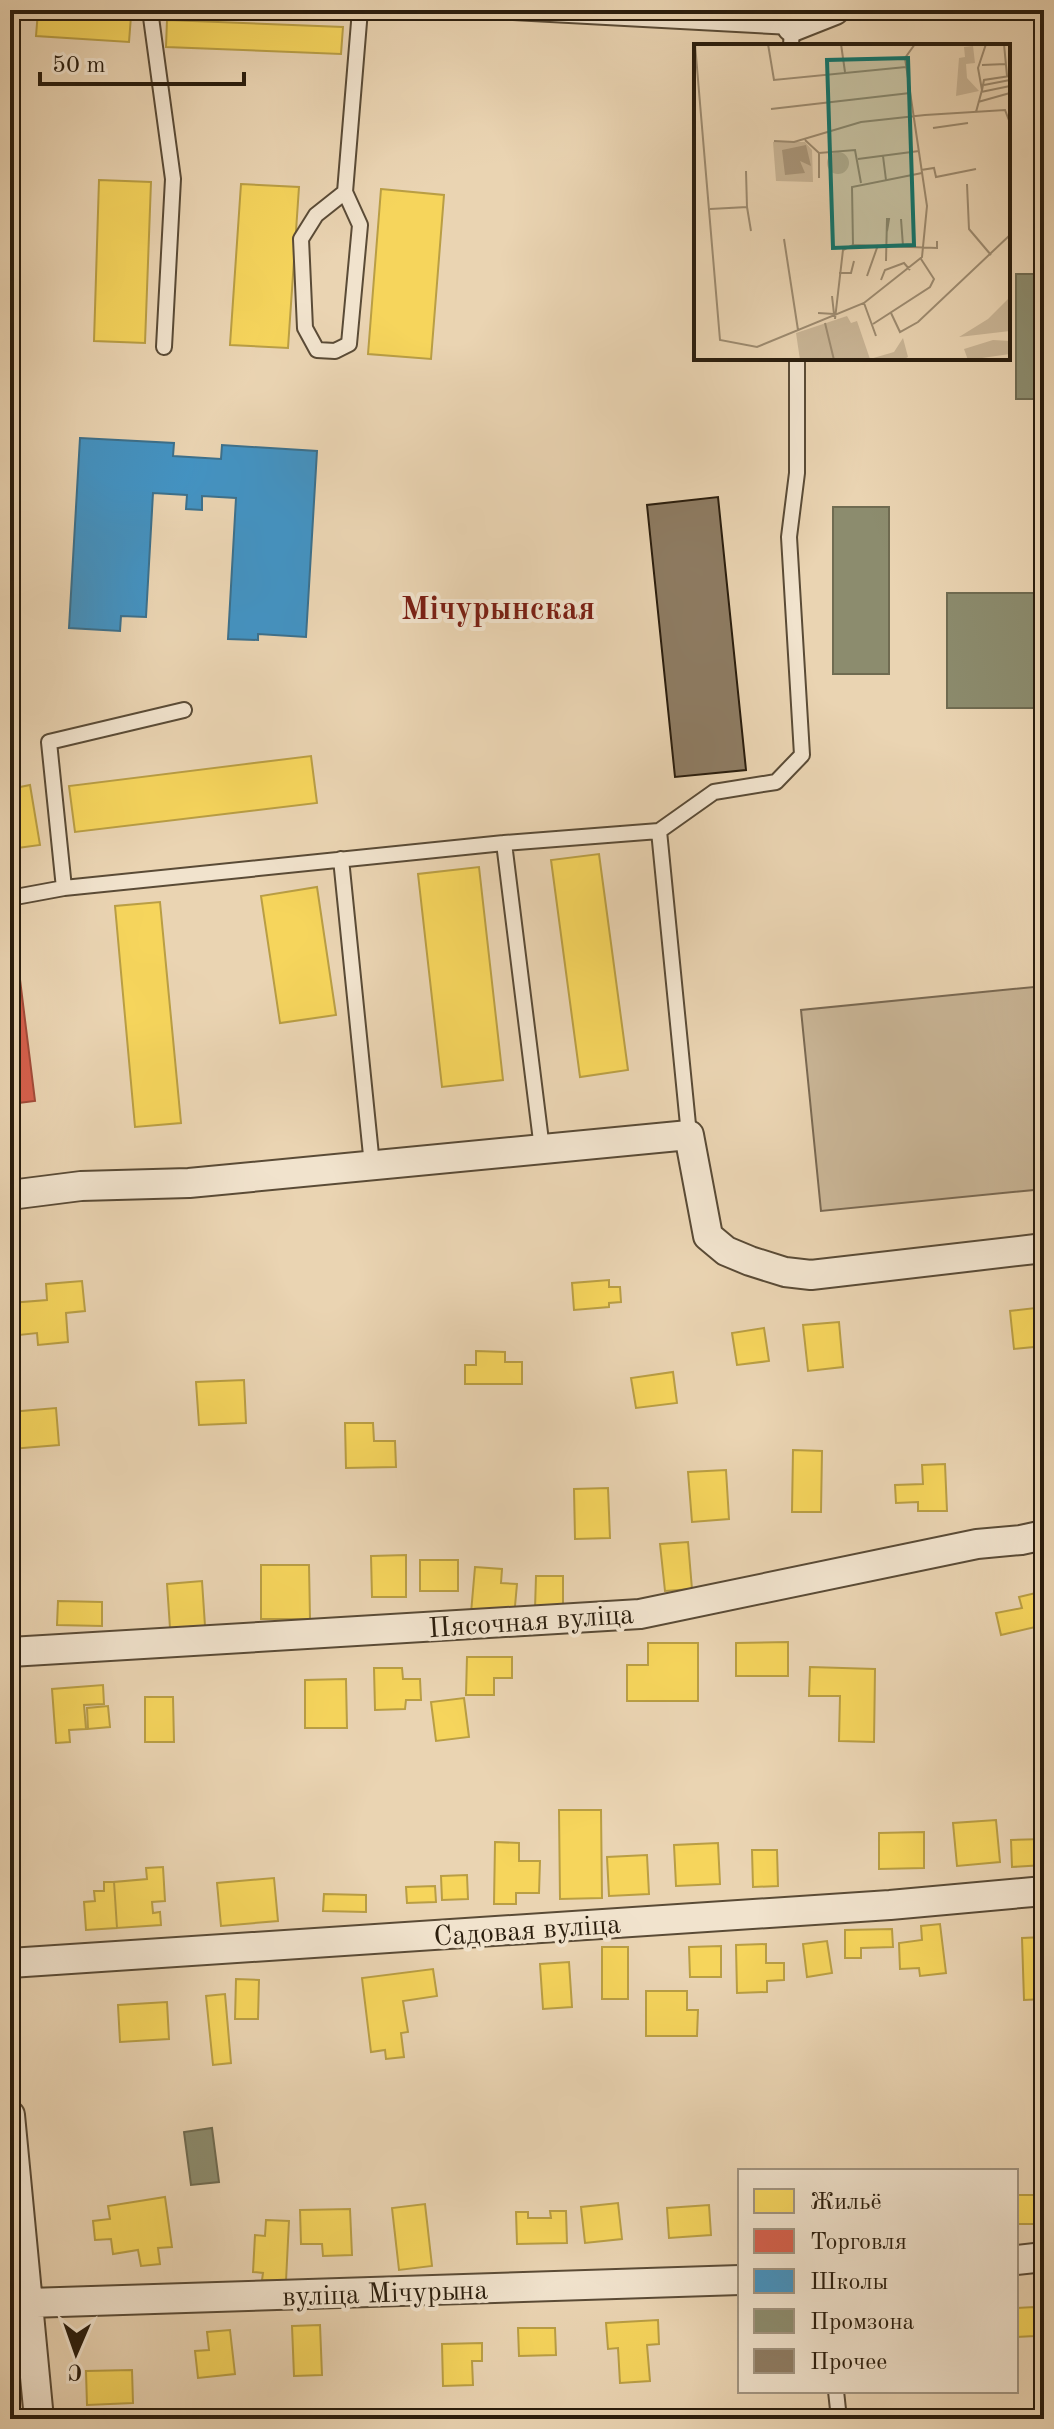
<svg xmlns="http://www.w3.org/2000/svg" width="1054" height="2429" font-family="'Old Standard TT',serif">
	<style>
		.green { fill: #c9b596; stroke: #7a6952; stroke-width: 2 }
		.homes { fill: #f6d55c; stroke: #b99e44; stroke-width: 2 }
		.shops { fill: #d6604d; stroke: #a24c3a; stroke-width: 2 }
		.schools { fill: #4393c3; stroke: #3c708c; stroke-width: 2 }
		.industry { fill: #8c8c6e; stroke: #6f6b51; stroke-width: 2 }
		.building { fill: #8e7c63; stroke: #2a1d0d; stroke-width: 2 }
		.lines { fill: none; stroke-linecap: round; stroke-linejoin: round }
		.service-casing { stroke: #5a4b36; stroke-width: 18 }
		.minor-casing { stroke: #5a4b36; stroke-width: 32 }
		.service { stroke: #f1e3cd; stroke-width: 14 }
		.minor { stroke: #f1e3cd; stroke-width: 28 }
		.labels { text-anchor: middle; stroke-width: 8; stroke-linejoin: round; paint-order: stroke }
		.street-label { font-size: 28px; fill: #2a1d0d; stroke: #f1e3cd }
		.quarter-label { font-size: 32px; font-weight: bold; fill: #7a1f14; stroke: #f1e3cd }
		.inset-road { fill: none; stroke: #9d8b70; stroke-width: 2 }
		.view { fill: #0f766e; fill-opacity: 0.15; stroke: #0f766e; stroke-width: 4 }
		.inset-edge { fill: none; stroke: #2a1d0d; stroke-width: 4 }
	</style>
	<rect width="100%" height="100%" fill="#ead4b2"/>
	<filter id="stains"><feTurbulence type="fractalNoise" baseFrequency=".0025" numOctaves="4"/><feColorMatrix values="0 0 0 0 .2 0 0 0 0 .09 0 0 0 0 .02 0 0 0 .5 -.17"/></filter>
	<radialGradient id="worn" r=".72"><stop offset=".6" stop-color="#630" stop-opacity="0"/><stop offset="1" stop-color="#630" stop-opacity=".3"/></radialGradient>
	<path class="green" d="M1044,986V1189L821,1211L801,1010Z
		M651,2409L653,2419H370L372,2411Z"/>
	<path class="homes" d="M38,11L131,16L129,42L36,36Z
		M167,20L343,27L341,54L166,47Z
		M99,180L151,182L145,343L94,341Z
		M241,184L299,187L288,348L230,345Z
		M381,189L444,195L431,359L368,354Z
		M311,756L317,803L75,832L69,786Z
		M30,785L40,845L10,849V789Z
		M599,854L628,1070L580,1077L551,860Z
		M479,867L503,1080L442,1087L418,874Z
		M317,887L336,1015L280,1023L261,896Z
		M160,902L181,1123L135,1127L115,906Z
		M609,1280V1287H620L621,1302L609,1303V1307L574,1310L572,1283Z
		M82,1281L85,1311L66,1313L68,1342L38,1345L37,1333L10,1336V1303L47,1300L46,1284Z
		M1044,1307V1346L1014,1349L1010,1311Z
		M839,1322L843,1367L808,1371L803,1325Z
		M764,1328L769,1361L737,1365L732,1333Z
		M476,1351L505,1352V1362H522V1384H465V1365H476Z
		M673,1372L677,1403L636,1408L631,1378Z
		M244,1380L246,1423L199,1425L196,1382Z
		M56,1408L59,1445L11,1449L10,1412Z
		M345,1423H373L374,1441H395L396,1467L346,1468Z
		M793,1450L822,1451L821,1512H792Z
		M945,1464L947,1511H918V1502L896,1503L895,1485L923,1484L922,1465Z
		M726,1470L729,1519L692,1522L688,1472Z
		M608,1488L610,1538L575,1539L574,1489Z
		M688,1542L692,1589L665,1591L660,1544Z
		M406,1555V1597H372L371,1556Z
		M420,1560H458V1591H420Z
		M261,1565H309L310,1619H261Z
		M475,1567L502,1569L501,1583L517,1584L514,1617L471,1613Z
		M536,1576H563V1610L535,1609Z
		M202,1581L205,1626L170,1628L167,1584Z
		M1044,1591V1625L1001,1635L996,1613L1022,1608L1019,1597Z
		M58,1601L102,1602V1626L57,1625Z
		M788,1642V1676H736V1643Z
		M648,1643H698V1701H627V1665H648Z
		M467,1657H512V1678H494V1695H466Z
		M810,1667L875,1669L874,1742L839,1741L840,1696H809Z
		M374,1668H402L403,1679H420L421,1700H406L405,1709L375,1710Z
		M346,1679L347,1728H305V1680Z
		M103,1685L104,1704L84,1705L86,1729L69,1730L70,1742L56,1743L52,1689Z
		M145,1697H173L174,1742H145Z
		M464,1698L469,1737L436,1741L431,1702Z
		M108,1706L110,1727L88,1729L87,1708Z
		M559,1810H601L602,1898L560,1899Z
		M996,1820L1000,1862L957,1866L953,1823Z
		M924,1832V1868L879,1869V1833Z
		M1044,1839V1865L1012,1867L1011,1840Z
		M495,1842L519,1843V1861H540L539,1893H516V1904H494Z
		M718,1843L720,1884L676,1886L674,1845Z
		M752,1850H777L778,1886L753,1887Z
		M647,1855L649,1894L609,1896L607,1857Z
		M163,1867L165,1901L152,1902L153,1913L160,1912L161,1925L117,1928L114,1882L147,1879L146,1868Z
		M467,1875L468,1899L442,1900L441,1876Z
		M274,1878L278,1921L221,1926L217,1883Z
		M104,1882H114L117,1928L86,1930L84,1902L95,1901L94,1891H104Z
		M435,1886L436,1902L407,1903L406,1887Z
		M324,1894L366,1895V1912L323,1911Z
		M940,1924L946,1973L920,1976L919,1968L900,1969L899,1943L922,1940L921,1926Z
		M892,1929L893,1947L861,1948V1958H845V1930Z
		M1044,1937V1999L1024,2000L1022,1938Z
		M827,1941L832,1973L807,1977L803,1944Z
		M766,1944V1963H784V1980L767,1981V1992L737,1993L736,1945Z
		M721,1946V1977H690L689,1947Z
		M602,1947H628V1999H602Z
		M569,1962L572,2007L543,2009L540,1964Z
		M433,1969L437,1996L403,2001L408,2032L401,2033L404,2057L386,2059L385,2050L371,2052L362,1978Z
		M236,1979L259,1980L258,2019H235Z
		M646,1991H687V2010H698L697,2036H646Z
		M225,1994L231,2063L213,2065L206,1996Z
		M167,2002L169,2039L120,2042L118,2005Z
		M1016,2195H1036V2224H1016Z
		M165,2197L172,2247L158,2248L160,2264L141,2266L138,2250L113,2254L111,2239L95,2240L93,2221L110,2219L108,2206Z
		M618,2203L622,2239L585,2243L581,2207Z
		M425,2204L432,2266L399,2270L392,2208Z
		M709,2205L711,2235L669,2238L667,2208Z
		M350,2209L352,2255L323,2256L322,2244H301L300,2210Z
		M550,2211H566L567,2243L517,2244L516,2212H528V2218H551Z
		M266,2220L289,2221L286,2281L262,2280L263,2273L253,2272L255,2235L265,2236Z
		M1034,2307L1035,2336L1016,2337V2308Z
		M658,2320L659,2344L647,2345L650,2381L620,2383L618,2348L608,2349L606,2323Z
		M320,2325L322,2375L294,2376L292,2326Z
		M518,2328H555L556,2355L519,2356Z
		M230,2330L235,2374L198,2378L195,2351L209,2350L207,2332Z
		M482,2343V2361H472L473,2385L443,2386L442,2344Z
		M132,2370L133,2403L87,2405L86,2371Z"/>
	<path class="shops" d="M10,923H13L35,1101L10,1104Z"/>
	<path class="schools" d="M80,438L174,443L173,456L221,459L222,445L317,451L306,637L258,634V640L228,639L236,498L202,496V510L186,509L187,495L153,493L146,617L121,616L120,631L69,628Z"/>
	<path class="industry" d="M1016,274H1044V399H1016Z
		M833,507H889V674H833Z
		M947,593H1044V708H947Z
		M1041,728H1044V841H1041Z
		M212,2128L219,2182L191,2185L184,2132Z"/>
	<path class="building" d="M718,497L746,770L675,777L647,505Z"/>
	<g class="lines">
		<defs>
			<path id="service" d="M150,10L173,179L164,347
				M477,10L792,27L791,46
				M345,192L316,215L301,239L305,328L317,350L335,351L349,344L360,225L345,192L360,10
				M659,831L689,1135
				M504,843L542,1149
				M341,859L372,1165
				M64,888L49,742L184,710
				M10,898L64,888L504,843L659,831L714,792L776,782L802,755L789,537L797,473V358
				M836,2391L839,2419"/>
			<path id="minor" d="M792,27L835,10
				M10,1195L81,1186L189,1183L689,1135L708,1236L726,1251L750,1261L785,1272L811,1275L1044,1248
				M10,1652L640,1614L977,1544L1021,1540L1044,1535
				M10,1963L890,1905L1044,1891
				M10,2115L39,2419
				M1016,2260L1044,2257
				M29,2303L740,2280"/>
		</defs>
		<use href="#service" class="service-casing"/>
		<use href="#minor" class="minor-casing"/>
		<use href="#service" class="service"/>
		<use href="#minor" class="minor"/>
	</g>
	<g class="labels">
		<g class="street-label">
			<text transform="translate(531 1620) rotate(-4)" y="10">Пясочная вуліца</text>
			<text transform="translate(527 1929) rotate(-4)" y="10">Садовая вуліца</text>
			<text transform="translate(385 2292) rotate(-2)" y="10">вуліца Мічурына</text>
		</g>
		<g class="quarter-label">
			<text x="498" y="619">Мічурынская</text>
		</g>
	</g>
	<g transform="translate(694 44)">
		<rect width="316" height="316" fill="#ead4b2"/>
		<path d="M279,2L281,19L272,20L273,34L285,47L262,52L265,14L271,13L270,3ZM79,98H111L118,106L119,138L82,137ZM133 119a11 11 0 1 1 22 0a11 11 0 1 1-22 0ZM316,253V287L265,293L294,275ZM153,272L157,279L163,277L176,315L200,308L209,294L214,313L208,316H106L102,289ZM299,296L316,297V310L274,316L270,305Z" fill="#c9b596"/>
		<path d="M112,101L117,122L106,117L111,129L91,131L88,106Z" fill="#a9967a"/>
		<path class="inset-road" d="M1,0L26,296L63,303L170,259L228,213L233,162L211,14L221,0M74,0L80,36L212,23M147,0L151,28M310,0L313,32M288,21L312,20M290,41L316,36M288,46L290,36L316,32M287,48L316,42M284,58L316,49M77,65L216,49M282,68L288,46L284,24L292,0M239,84L274,79M111,96L125,109L161,106L167,139M80,97L100,98L167,78L231,71L311,66L316,79M189,112L192,136M164,115L225,107M227,126L240,124L242,133L282,125M125,134V109M273,140L275,185L297,211M53,163L57,187M16,165L53,163L52,127M207,175L209,202M90,195L104,286M159,201L158,143L228,129M192,217L193,175H195L193,187M145,229H157L160,217M173,232L184,201M187,236L191,226L210,219L216,226M170,259L182,292M124,269L140,270L138,252M197,269L206,288L224,278L316,191M141,275L149,206L159,201L243,204V197M131,279L140,316M179,280L236,243L240,235L227,215"/>
		<path class="view" d="M214,14L220,201L139,204L133,16Z"/>
		<rect width="316" height="316" class="inset-edge"/>
	</g>
	<rect width="1054" height="2429" fill="none" stroke="#ead4b2" stroke-width="40"/>
	<rect x="12" y="12" width="1030" height="2405" fill="none" stroke="#2a1d0d" stroke-width="4"/>
	<rect x="20" y="20" width="1014" height="2389" fill="none" stroke="#2a1d0d" stroke-width="2"/>
	<rect x="738" y="2169" width="280" height="224" fill="#f1e3cd" stroke="#a19480" stroke-width="2"/>
	<rect x="754" y="2189" width="40" height="24" fill="#f6d55c" stroke="#a19480" stroke-width="2"/>
	<text x="810" y="2209" font-size="24" fill="#2a1d0d">Жильё</text>
	<rect x="754" y="2229" width="40" height="24" fill="#d6604d" stroke="#a19480" stroke-width="2"/>
	<text x="810" y="2249" font-size="24" fill="#2a1d0d">Торговля</text>
	<rect x="754" y="2269" width="40" height="24" fill="#4393c3" stroke="#a19480" stroke-width="2"/>
	<text x="810" y="2289" font-size="24" fill="#2a1d0d">Школы</text>
	<rect x="754" y="2309" width="40" height="24" fill="#8c8c6e" stroke="#a19480" stroke-width="2"/>
	<text x="810" y="2329" font-size="24" fill="#2a1d0d">Промзона</text>
	<rect x="754" y="2349" width="40" height="24" fill="#8e7c63" stroke="#a19480" stroke-width="2"/>
	<text x="810" y="2369" font-size="24" fill="#2a1d0d">Прочее</text>
	<g transform="translate(76 2353) rotate(182)" stroke="#f1e3cd" stroke-width="6" paint-order="stroke">
	<path d="M0-6L14 30L0 20L-14 30Z" fill="#2a1d0d"/>
	<text y="-12" font-size="22" font-weight="bold" text-anchor="middle" fill="#2a1d0d">С</text>
	</g>
	<path d="M40 72v12h204v-12" fill="none" stroke="#2a1d0d" stroke-width="4"/>
	<text x="52" y="72" font-size="24" fill="#2a1d0d" stroke="#f1e3cd" stroke-width="6" paint-order="stroke">50 m</text>
	<rect width="100%" height="100%" filter="url(#stains)"/>
	<rect width="100%" height="100%" fill="url(#worn)"/>
</svg>
